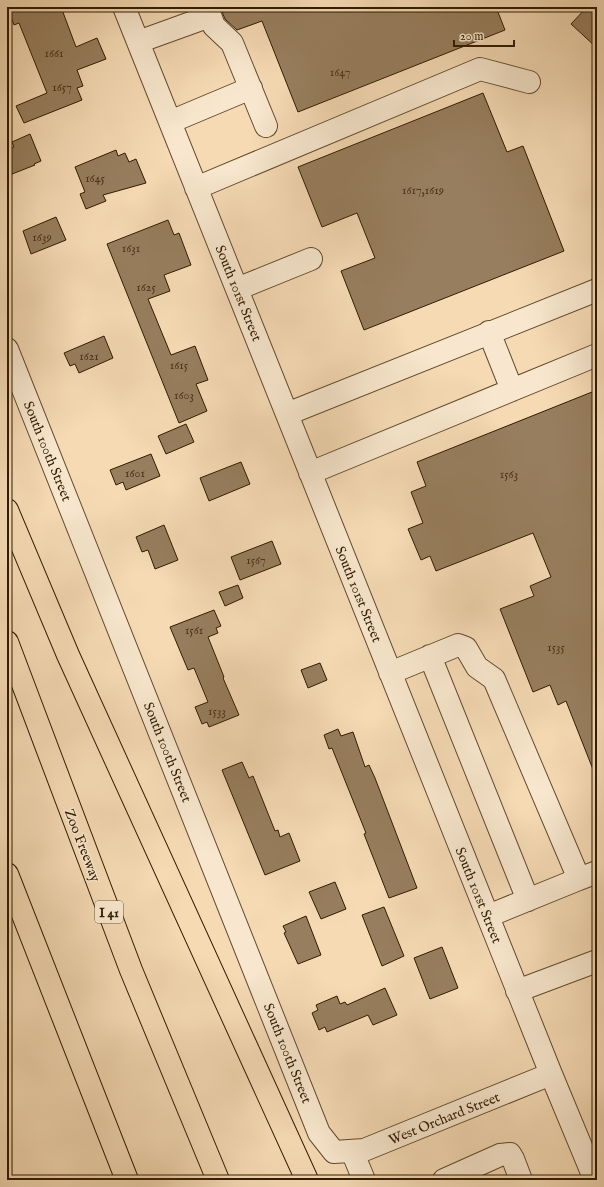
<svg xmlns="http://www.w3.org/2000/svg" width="604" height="1187" font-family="'IM FELL English',serif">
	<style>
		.building { fill: #977e5e; stroke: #311b00 }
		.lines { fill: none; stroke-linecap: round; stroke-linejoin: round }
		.minor-casing { stroke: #624b2d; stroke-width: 24 }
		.highway-casing { stroke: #311b00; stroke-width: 24 }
		.minor { stroke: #f8e7ce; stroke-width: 22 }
		.highway { stroke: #f5dab4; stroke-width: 22 }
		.labels { text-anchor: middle; stroke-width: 3; stroke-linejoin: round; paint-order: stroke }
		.number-label { font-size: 12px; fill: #4a3418 }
		.shield { fill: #f8e7ce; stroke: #6d583e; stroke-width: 1 }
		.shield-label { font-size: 13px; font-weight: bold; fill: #311b00 }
		.street-label { font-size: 14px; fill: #311b00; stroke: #f8e7ce }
	</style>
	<rect width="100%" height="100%" fill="#f5dab4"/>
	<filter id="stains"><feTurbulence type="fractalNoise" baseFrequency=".005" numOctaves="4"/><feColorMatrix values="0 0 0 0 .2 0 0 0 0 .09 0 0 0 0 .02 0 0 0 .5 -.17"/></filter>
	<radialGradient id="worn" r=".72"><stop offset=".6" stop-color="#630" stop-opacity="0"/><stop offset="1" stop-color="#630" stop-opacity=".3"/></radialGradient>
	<path class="building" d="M7,7H61L76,47L97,38L106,59L77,70L83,86L77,88L82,100L24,123L16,106L47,93L19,23L14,25Z
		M220,7H496L505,30L298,112L262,21L237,30L225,19Z
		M587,7H597V48L571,24Z
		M483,93L507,152L523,146L564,251L364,330L341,271L375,258L357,213L322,227L298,167Z
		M30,134L41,161L34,164L35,165L7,176V150L14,147L12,142Z
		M116,150L118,156L125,153L129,162L136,159L146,183L103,195L106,201L86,209L80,194L85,192L75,167Z
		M56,217L66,240L31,254L23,231Z
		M168,220L174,235L179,233L191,265L164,275L170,291L148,299L171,355L195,346L208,380L196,384L207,411L179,423L107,244Z
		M104,336L113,358L79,373L75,364L70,366L64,353Z
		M597,390V777H596L566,701L558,705L550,685L533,692L500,609L534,596L530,586L551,577L533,533L436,571L430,556L421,560L408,529L423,523L411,492L426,486L417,462Z
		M186,424L194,442L166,454L158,436Z
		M151,454L160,476L126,490L123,482L116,485L110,470Z
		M241,462L250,484L209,501L200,478Z
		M164,525L178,560L155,569L148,550L142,552L136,537Z
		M272,541L281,564L240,580L231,557Z
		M238,585L243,598L225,606L219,592Z
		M214,610L221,626L216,628L218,633L208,637L224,677L223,678L239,715L209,727L207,722L202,724L195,707L208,702L194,668L188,670L170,627Z
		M320,663L327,680L308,688L301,670Z
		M338,729L341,736L353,732L365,767L369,765L375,778L417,888L389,898L364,834L366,833L332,748L329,749L324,735Z
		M242,762L249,778L253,776L275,831L278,830L280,837L289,833L300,861L265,875L222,770Z
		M335,882L346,909L321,919L309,892Z
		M384,907L404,956L382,966L362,915Z
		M306,916L321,955L298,964L284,933L286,932L283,926Z
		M442,947L458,988L430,999L414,958Z
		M385,988L397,1015L373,1025L368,1015L327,1032L325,1027L319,1030L312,1013L318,1010L316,1005L337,996L340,1004L345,1002L347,1005Z"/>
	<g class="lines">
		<defs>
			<path id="minor" d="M124,7L551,1074L595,1180
				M207,7L214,26L232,43L266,126
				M138,42L210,16
				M170,122L251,88
				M196,188L480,69L529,82
				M237,289L311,259
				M489,332L512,390
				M7,349L319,1133L334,1152L364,1150L551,1074
				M287,414L597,290
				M310,473L597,355
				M430,656L528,900
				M390,673L458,645L466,648L477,667L494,679L579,879L488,916
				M579,879L597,872
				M517,991L597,961
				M352,1151L364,1180
				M444,1180L500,1155L510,1154L513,1159L521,1180"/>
			<path id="highway" d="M7,510L68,655L307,1180
				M7,642L131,970L218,1180
				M7,874L127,1180"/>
		</defs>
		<use href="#minor" class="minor-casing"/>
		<use href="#highway" class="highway-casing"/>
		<use href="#minor" class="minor"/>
		<use href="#highway" class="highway"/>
	</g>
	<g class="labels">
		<g class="number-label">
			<text x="54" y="57">1661</text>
			<text x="340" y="76">1647</text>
			<text x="62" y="91">1657</text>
			<text x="95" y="182">1645</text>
			<text x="423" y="194">1617,1619</text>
			<text x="42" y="241">1639</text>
			<text x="131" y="252">1631</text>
			<text x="146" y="291">1625</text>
			<text x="89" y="360">1621</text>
			<text x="179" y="369">1615</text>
			<text x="184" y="399">1603</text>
			<text x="135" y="477">1601</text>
			<text x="509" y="478">1563</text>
			<text x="256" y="564">1567</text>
			<text x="194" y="634">1561</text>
			<text x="556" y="651">1535</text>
			<text x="217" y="715">1533</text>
		</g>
		<rect class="shield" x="95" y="901" width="28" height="22" rx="3"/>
		<g class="shield-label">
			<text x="109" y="917">I 41</text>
		</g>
		<g class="street-label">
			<text transform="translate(239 293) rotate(68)" y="5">South 101st Street</text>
			<text transform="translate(48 451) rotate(68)" y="5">South 100th Street</text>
			<text transform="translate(359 594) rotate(68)" y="5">South 101st Street</text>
			<text transform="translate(168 752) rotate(68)" y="5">South 100th Street</text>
			<text transform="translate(83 845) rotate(69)" y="5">Zoo Freeway</text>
			<text transform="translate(479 895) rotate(68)" y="5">South 101st Street</text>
			<text transform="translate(288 1053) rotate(68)" y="5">South 100th Street</text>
			<text transform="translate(444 1118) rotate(-22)" y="5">West Orchard Street</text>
		</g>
	</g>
	<rect width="604" height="1187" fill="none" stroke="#f5dab4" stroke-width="24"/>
	<rect x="8" y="8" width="588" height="1171" fill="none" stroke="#311b00" stroke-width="2"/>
	<rect x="12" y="12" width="580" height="1163" fill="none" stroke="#311b00"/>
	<path d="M454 40v6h60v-6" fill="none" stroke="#311b00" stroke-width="2"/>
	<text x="460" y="40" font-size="12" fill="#311b00" stroke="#f8e7ce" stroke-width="3" paint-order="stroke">20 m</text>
	<rect width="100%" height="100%" filter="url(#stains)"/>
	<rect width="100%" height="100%" fill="url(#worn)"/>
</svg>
